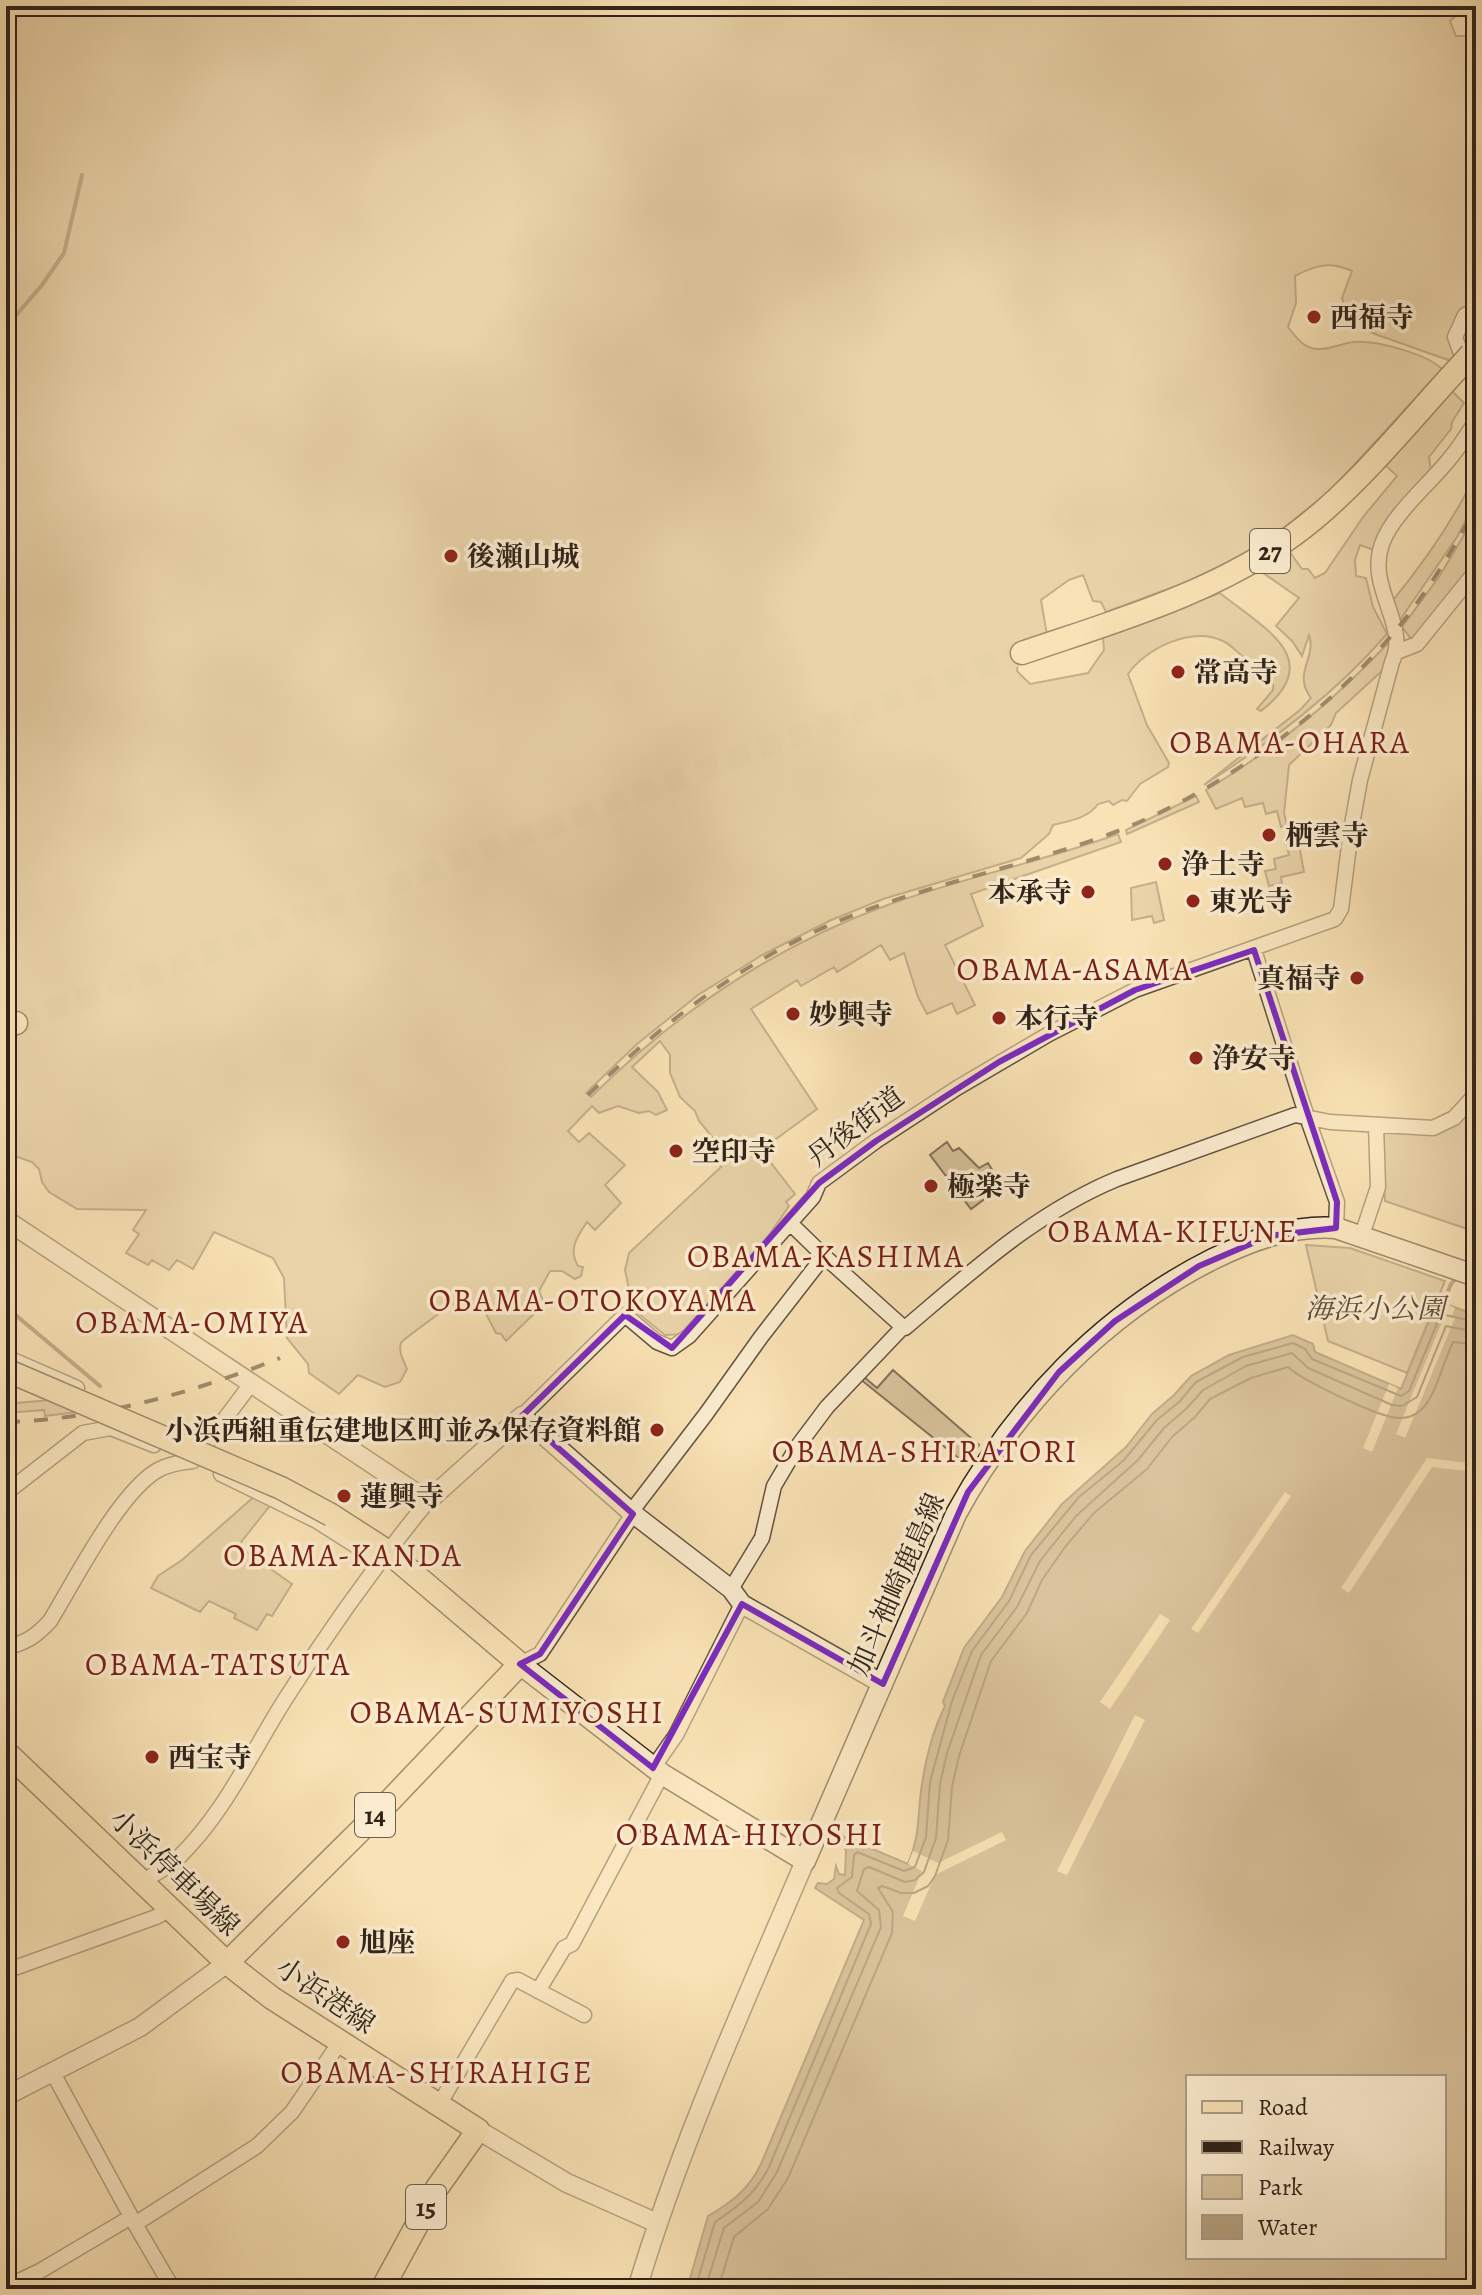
<svg xmlns="http://www.w3.org/2000/svg" width="1482" height="2295" font-family="Alegreya,'Noto Serif JP',serif">
	<style>
		.green { fill: #d7c29b; stroke: #84725a; stroke-width: 2 }
		.water { fill: #b5a180; stroke: #806f57; stroke-width: 2; fill-rule: evenodd }
		.pier { fill: #f9e2b5 }
		.lines { fill: none; stroke-linecap: round; stroke-linejoin: round }
		.shore { stroke: #72624d; stroke-width: 2 }
		.stream { stroke: #806f57; stroke-width: 4 }
		.trunk-tunnel { stroke: #d1bc96; stroke-width: 22; stroke-dasharray: 22 11; stroke-linecap: butt }
		.minor-casing { stroke: #625341; stroke-width: 17 }
		.tertiary-casing { stroke: #625341; stroke-width: 21 }
		.secondary-casing { stroke: #30231a; stroke-width: 23 }
		.primary-casing { stroke: #30231a; stroke-width: 25 }
		.trunk-casing { stroke: #30231a; stroke-width: 25 }
		.minor { stroke: #fbeccf; stroke-width: 14 }
		.tertiary { stroke: #fbeccf; stroke-width: 18 }
		.secondary { stroke: #fbeccf; stroke-width: 20 }
		.primary { stroke: #f9e2b5; stroke-width: 22 }
		.trunk { stroke: #f9e2b5; stroke-width: 22 }
		.rail { stroke: #30231a; stroke-width: 4; stroke-dasharray: 14 14; stroke-linecap: butt }
		.primary-bridge-casing { stroke: #30231a; stroke-width: 25; stroke-linecap: butt }
		.trunk-bridge-casing { stroke: #30231a; stroke-width: 25; stroke-linecap: butt }
		.primary-bridge { stroke: #f9e2b5; stroke-width: 22 }
		.trunk-bridge { stroke: #f9e2b5; stroke-width: 22 }
		.marked { fill: none; stroke: #7b2cbf; stroke-width: 6; stroke-linejoin: round }
		.poi-dot { fill: #8f2418; stroke: #fbeccf; stroke-width: 3 }
		.labels { text-anchor: middle; stroke-width: 7; stroke-linejoin: round; paint-order: stroke }
		.shield { fill: #fbeccf; stroke: #6d5f50; stroke-width: 2 }
		.shield-label { font-size: 26px; font-weight: bold; fill: #30231a }
		.poi-label { font-size: 28px; font-weight: bold; fill: #30231a; stroke: #fbeccf; text-anchor: start }
		.street-label { font-size: 28px; fill: #30231a; stroke: #fbeccf }
		.park-label { font-size: 28px; font-style: italic; fill: #5a4b3a; stroke: #fbeccf }
		.quarter-label { font-size: 32px; letter-spacing: 2px; fill: #7a1f14; stroke: #fbeccf }
	</style>
	<rect width="100%" height="100%" fill="#f9e2b5"/>
	<filter id="stains"><feTurbulence type="fractalNoise" baseFrequency=".0025" numOctaves="4"/><feColorMatrix values="0 0 0 0 .2 0 0 0 0 .09 0 0 0 0 .02 0 0 0 .5 -.17"/></filter>
	<radialGradient id="worn" r=".72"><stop offset=".6" stop-color="#630" stop-opacity="0"/><stop offset="1" stop-color="#630" stop-opacity=".3"/></radialGradient>
	<path class="green" d="M6,6H1467L1450,21L1456,36H1476V305C1448,305 1453,336 1457,355L1451,361L1375,334L1349,321L1342,298L1352,271C1330,261 1316,265 1295,276L1296,303L1288,327C1296,337 1303,348 1317,349C1329,350 1342,343 1354,342C1376,340 1427,354 1442,369L1331,490L1261,546L1213,572L1106,612L1101,602L1093,601L1083,575L1069,580L1041,600L1047,635L1020,646L1017,671L1030,684L1088,673L1104,650L1103,637L1220,593C1263,628 1328,659 1261,711L1257,709L1273,690C1275,670 1262,669 1248,660C1239,655 1232,645 1223,641C1192,626 1146,648 1128,674L1147,725L1169,763L1168,767L1140,784L1127,801L1122,800L1113,805L1109,801L1098,804C1089,818 1069,821 1053,825L1049,834L1021,858L883,899L829,921L762,955L698,995L637,1044L586,1093L591,1097C675,1014 773,947 885,906C961,878 1041,862 1118,834L1121,842L971,894L983,926L945,945L975,1005L957,1014L952,1003L927,1014L918,997L904,953L890,960L881,945L837,972L834,967L801,986L797,980L751,1009L817,1109L761,1150L795,1194L786,1202L789,1206L762,1245L684,1334L665,1335L633,1309L625,1270L629,1253L721,1167L715,1159L719,1151L718,1144L699,1121L695,1111L680,1097L670,1073V1055L660,1041L632,1067L658,1092L667,1110L656,1115L649,1111L639,1113L618,1106L599,1113L592,1106L568,1131L579,1142L589,1133L625,1165L605,1185L621,1203L595,1230L587,1222C577,1237 568,1249 578,1266L583,1267L581,1276L575,1279L562,1271H550L539,1291L543,1301L541,1307L506,1341L501,1334L496,1333L482,1306L459,1300C451,1305 403,1339 401,1343C398,1352 404,1361 407,1369L400,1382L385,1387L358,1375L339,1394L309,1373L308,1364L287,1338L284,1278L273,1258L214,1232L193,1269L177,1260L169,1270L152,1260L148,1265L126,1253L139,1234L133,1230L146,1210L77,1209L49,1192L42,1182L39,1169L32,1162L6,1153L8,1041L22,1031L15,1009L6,1008V730L9,723L6,718Z
		M1450,389L1464,403L1452,422L1451,429L1429,457L1431,473L1383,528L1374,550L1360,545L1355,560L1356,576L1366,578L1373,607L1387,634C1334,695 1272,741 1204,785L1300,710L1311,698C1292,673 1317,658 1309,635L1302,656L1292,641L1276,626L1299,598L1256,568L1287,548L1302,569H1308L1315,578L1325,573L1363,517L1397,476L1382,462Z
		M1476,474V501L1457,537L1398,623L1390,604C1423,564 1453,521 1476,474Z
		M1476,515V564L1412,640L1402,627L1439,577Z
		M1390,641L1392,647L1383,670L1336,713L1331,725L1289,765L1284,813L1287,825L1281,827L1277,811L1266,814L1263,803L1245,807L1242,798L1216,809L1206,790C1275,749 1336,699 1390,641Z
		M1196,796L1199,802L1127,834L1126,830Z
		M1298,839L1304,872L1281,877L1282,883L1269,886L1265,871L1276,869L1274,859L1289,855L1286,841Z
		M1156,882L1164,920L1154,923L1152,916L1132,920L1131,888Z
		M1476,1102V1232L1385,1201L1382,1135L1387,1130L1429,1133Z
		M947,1142L953,1151L959,1148L979,1168L988,1163L996,1176L979,1187L986,1198L971,1209L930,1155Z
		M1306,1245L1350,1248L1445,1281L1407,1373L1328,1341Z
		M893,1370L979,1445L966,1464L860,1379L863,1376L877,1388Z
		M50,1400L78,1412L45,1416L44,1410L6,1413V1404Z
		M256,1495L272,1503L238,1546L292,1584L272,1616L267,1614L257,1630L234,1618L236,1614L209,1601L200,1612L151,1588L158,1576L182,1560Z"/>
	<path class="water" d="M1437,1301L1476,1315V2289H687L708,2216C732,2202 749,2189 761,2164L864,1920L815,1888L818,1883L827,1884L834,1879L836,1866L839,1874L845,1875L846,1851L842,1836L908,1864C921,1833 917,1815 922,1784C926,1758 933,1730 945,1706L943,1702L964,1648L1002,1597L1025,1551L1062,1504L1126,1447L1152,1414L1174,1395L1191,1376L1229,1355L1293,1335L1313,1344L1315,1352L1401,1389ZM1188,2077H1444V2257H1188Z"/>
	<path class="pier" d="M1449,1305L1455,1308L1452,1316L1455,1318L1405,1438L1396,1434Z
		M1389,1384L1398,1388L1372,1452L1363,1448Z
		M1427,1458L1476,1464V1472L1432,1467L1349,1593L1341,1588Z
		M1285,1492L1291,1496L1198,1633L1191,1629Z
		M1160,1614L1170,1620L1110,1709L1100,1702Z
		M1135,1715L1145,1720L1067,1875L1057,1871Z
		M1002,1832L1006,1840L935,1875L915,1921L903,1916L922,1871L908,1864L913,1851L938,1863Z"/>
	<g class="lines">
		<path class="shore" d="M695,2289L715,2222C739,2206 756,2193 769,2167L871,1924L869,1914L839,1893L837,1888L852,1877L854,1855L857,1852L904,1871L915,1867L926,1837L930,1782L952,1701L972,1651L1009,1601L1031,1555L1079,1497L1123,1461L1157,1420L1180,1401L1196,1382L1243,1357L1293,1343L1305,1349L1312,1359L1401,1396L1409,1391L1441,1314L1476,1322
			M705,2289L724,2228L758,2202L777,2172L881,1927L879,1910L857,1891L864,1869L869,1867L905,1882L915,1880L924,1872L936,1838L940,1784L947,1753L981,1655L1017,1607L1040,1561L1076,1516L1138,1460L1164,1428L1187,1408L1203,1390L1246,1366L1292,1353L1308,1368L1392,1405L1402,1406L1417,1397L1446,1326L1476,1332
			M718,2289L734,2237L768,2209L788,2178L892,1933L893,1912L878,1888L882,1886L901,1893H914L928,1886L935,1876L948,1840L952,1787L959,1756L991,1661L1027,1613L1042,1580L1065,1547L1094,1513L1147,1469L1172,1437L1195,1417L1210,1399L1251,1378L1288,1367C1302,1380 1381,1419 1400,1418C1408,1418 1416,1415 1422,1409C1436,1395 1444,1360 1453,1342L1476,1344"/>
		<path class="stream" d="M6,327L42,285L64,253L82,175
			M1467,1266L1476,1256
			M1443,1303L1451,1284L1458,1276
			M6,1307L100,1386"/>
		<path class="trunk-tunnel" d="M16,1023L1022,653"/>
		<defs>
			<path id="minor" d="M1476,310L1465,315L1455,337L1460,351L1476,366
				M1397,652L1417,644L1476,571
				M1254,950L1307,1117L1337,1202L1336,1228
				M1362,1235L1378,1187L1376,1125
				M905,1328C971,1272 1035,1213 1117,1179L1295,1115L1330,1122L1433,1128L1454,1118L1476,1094
				M6,1357L77,1388L58,1391
				M522,1416L625,1315L657,1342L672,1348L689,1336L813,1197L819,1183L876,1141L957,1088L1049,1034L1135,990L1335,919L1341,909L1351,830L1360,780L1392,662C1410,625 1366,588 1382,544C1393,513 1431,483 1451,457C1460,446 1468,433 1476,421
				M221,1474L317,1521L380,1561
				M6,1497L11,1489L83,1433L111,1428L154,1445
				M631,1512L706,1414L761,1337L824,1256L790,1223
				M731,1589L762,1538L774,1486L797,1447L827,1407L903,1327L824,1256
				M6,1657L12,1646C29,1641 38,1634 50,1621C74,1582 119,1492 158,1470C169,1464 181,1462 193,1461L251,1384
				M520,1664L540,1654L633,1514
				M653,1768L676,1735L742,1604
				M141,1882C153,1875 167,1868 177,1859C225,1813 251,1753 286,1698C329,1630 377,1563 428,1501
				M6,1971L156,1917L169,1910
				M538,1991L564,1948L572,1944L662,1774
				M53,2073L135,2224L173,2289
				M440,2103L512,1981L518,1980L584,2015
				M135,2224L257,2146L292,2112L340,2042
				M6,2287L40,2271L131,2217"/>
			<path id="tertiary" d="M6,1220L428,1501L522,1416L631,1512L731,1589L742,1604L883,1684
				M6,2096L140,2027L227,1963
				M478,2130L567,2183L657,2223
				M637,2289C681,2142 745,2002 805,1861"/>
			<path id="secondary" d="M520,1664L662,1774L805,1861L956,1514C1015,1406 1103,1314 1213,1259C1252,1240 1292,1225 1336,1228L1476,1276"/>
			<path id="primary" d="M6,1752L227,1963L272,1998L478,2130L437,2188L382,2289
				M227,1963L383,1808L520,1664L387,1551L331,1515"/>
			<path id="trunk" d="M1022,653C1116,621 1215,593 1295,534C1356,489 1410,420 1462,364
				M6,1026L16,1023"/>
		</defs>
		<use href="#minor" class="minor-casing"/>
		<use href="#tertiary" class="tertiary-casing"/>
		<use href="#secondary" class="secondary-casing"/>
		<use href="#primary" class="primary-casing"/>
		<use href="#trunk" class="trunk-casing"/>
		<use href="#minor" class="minor"/>
		<use href="#tertiary" class="tertiary"/>
		<use href="#secondary" class="secondary"/>
		<use href="#primary" class="primary"/>
		<use href="#trunk" class="trunk"/>
		<path class="rail" d="M588,1095C660,1025 741,963 834,923C923,885 1019,868 1110,834C1217,794 1329,713 1401,624C1430,588 1454,548 1476,507
			M6,1422C101,1419 192,1393 280,1358"/>
		<defs>
			<path id="primary-bridge" d="M6,1370L281,1488L331,1515"/>
			<path id="trunk-bridge" d="M1462,364L1471,354"/>
		</defs>
		<use href="#primary-bridge" class="primary-bridge-casing"/>
		<use href="#trunk-bridge" class="trunk-bridge-casing"/>
		<use href="#primary-bridge" class="primary-bridge"/>
		<use href="#trunk-bridge" class="trunk-bridge"/>
	</g>
	<path d="M0 0H1482V2295H0ZM1254,950L1337,1202L1336,1228L1269,1236L1199,1266L1115,1321L1059,1372L968,1492L883,1684L742,1604L653,1768L520,1664L540,1654L633,1514L522,1416L625,1315L672,1348L819,1183L876,1141L999,1062L1135,990Z" fill="#f9e2b5" fill-opacity=".55" fill-rule="evenodd"/>
	<path class="marked" d="M1254,950L1337,1202L1336,1228L1269,1236L1199,1266L1115,1321L1059,1372L968,1492L883,1684L742,1604L653,1768L520,1664L540,1654L633,1514L522,1416L625,1315L672,1348L819,1183L876,1141L999,1062L1135,990Z"/>
	<g class="poi-dot">
		<circle cx="1314" cy="317" r="8"/>
		<circle cx="451" cy="556" r="8"/>
		<circle cx="1178" cy="672" r="8"/>
		<circle cx="1269" cy="835" r="8"/>
		<circle cx="1165" cy="864" r="8"/>
		<circle cx="1088" cy="892" r="8"/>
		<circle cx="1193" cy="901" r="8"/>
		<circle cx="1357" cy="978" r="8"/>
		<circle cx="793" cy="1014" r="8"/>
		<circle cx="999" cy="1018" r="8"/>
		<circle cx="1196" cy="1058" r="8"/>
		<circle cx="676" cy="1151" r="8"/>
		<circle cx="931" cy="1186" r="8"/>
		<circle cx="657" cy="1430" r="8"/>
		<circle cx="344" cy="1496" r="8"/>
		<circle cx="152" cy="1757" r="8"/>
		<circle cx="343" cy="1942" r="8"/>
	</g>
	<g class="labels">
		<g class="shield">
			<rect x="1250" y="529" width="40" height="44" rx="6"/>
			<rect x="355" y="1793" width="40" height="44" rx="6"/>
			<rect x="406" y="2185" width="40" height="44" rx="6"/>
		</g>
		<g class="shield-label">
			<text x="1270" y="560">27</text>
			<text x="375" y="1824">14</text>
			<text x="426" y="2216">15</text>
		</g>
		<g class="poi-label">
			<text x="1330" y="327">西福寺</text>
			<text x="467" y="566">後瀬山城</text>
			<text x="1194" y="682">常高寺</text>
			<text x="1285" y="845">栖雲寺</text>
			<text x="1181" y="874">浄土寺</text>
			<text x="1072" y="902" text-anchor="end">本承寺</text>
			<text x="1209" y="911">東光寺</text>
			<text x="1341" y="988" text-anchor="end">真福寺</text>
			<text x="809" y="1024">妙興寺</text>
			<text x="1015" y="1028">本行寺</text>
			<text x="1212" y="1068">浄安寺</text>
			<text x="692" y="1161">空印寺</text>
			<text x="947" y="1196">極楽寺</text>
			<text x="641" y="1440" text-anchor="end">小浜西組重伝建地区町並み保存資料館</text>
			<text x="360" y="1506">蓮興寺</text>
			<text x="168" y="1767">西宝寺</text>
			<text x="359" y="1952">旭座</text>
		</g>
		<g class="street-label">
			<text transform="translate(855 1126) rotate(-37)" y="10">丹後街道</text>
			<text transform="translate(896 1584) rotate(-66)" y="10">加斗袖崎鹿島線</text>
			<text transform="translate(175 1872) rotate(44)" y="10">小浜停車場線</text>
			<text transform="translate(326 1995) rotate(34)" y="10">小浜港線</text>
		</g>
		<g class="park-label">
			<text x="1375" y="1318">海浜小公園</text>
		</g>
		<g class="quarter-label">
			<text x="1290" y="753">OBAMA-OHARA</text>
			<text x="1075" y="980">OBAMA-ASAMA</text>
			<text x="1173" y="1242">OBAMA-KIFUNE</text>
			<text x="826" y="1267">OBAMA-KASHIMA</text>
			<text x="593" y="1311">OBAMA-OTOKOYAMA</text>
			<text x="192" y="1333">OBAMA-OMIYA</text>
			<text x="925" y="1462">OBAMA-SHIRATORI</text>
			<text x="343" y="1566">OBAMA-KANDA</text>
			<text x="218" y="1675">OBAMA-TATSUTA</text>
			<text x="507" y="1723">OBAMA-SUMIYOSHI</text>
			<text x="750" y="1845">OBAMA-HIYOSHI</text>
			<text x="437" y="2083">OBAMA-SHIRAHIGE</text>
		</g>
	</g>
	<rect width="1482" height="2295" fill="none" stroke="#f9e2b5" stroke-width="32"/>
	<rect x="8" y="8" width="1466" height="2279" fill="none" stroke="#30231a" stroke-width="4"/>
	<rect x="16" y="16" width="1450" height="2263" fill="none" stroke="#30231a" stroke-width="2"/>
	<rect x="1186" y="2075" width="260" height="184" fill="#fbeccf" stroke="#aa9c87" stroke-width="2"/>
	<rect x="1202" y="2101" width="40" height="12" fill="#f9e2b5" stroke="#aa9c87" stroke-width="2"/>
	<text x="1258" y="2115" font-size="24" fill="#30231a">Road</text>
	<rect x="1202" y="2141" width="40" height="12" fill="#30231a" stroke="#aa9c87" stroke-width="2"/>
	<text x="1258" y="2155" font-size="24" fill="#30231a">Railway</text>
	<rect x="1202" y="2175" width="40" height="24" fill="#d7c29b" stroke="#aa9c87" stroke-width="2"/>
	<text x="1258" y="2195" font-size="24" fill="#30231a">Park</text>
	<rect x="1202" y="2215" width="40" height="24" fill="#b5a180" stroke="#aa9c87" stroke-width="2"/>
	<text x="1258" y="2235" font-size="24" fill="#30231a">Water</text>
	<rect width="100%" height="100%" filter="url(#stains)"/>
	<rect width="100%" height="100%" fill="url(#worn)"/>
</svg>
